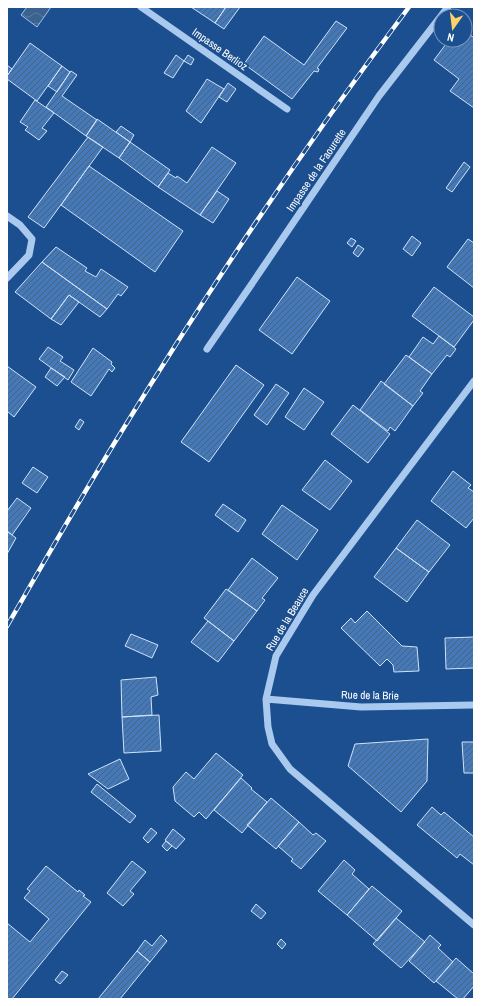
<svg xmlns="http://www.w3.org/2000/svg" width="481" height="1006" font-family="'Archivo Narrow',sans-serif">
	<style>
		.water { fill: url(#water-waves); stroke: #9cc4f0 }
		.building { fill: url(#building-hatch); stroke: #cfe3fa }
		.lines { fill: none; stroke-linecap: round; stroke-linejoin: round }
		.minor { stroke: #a9c9ee; stroke-width: 7 }
		.rail-casing { stroke: #fff; stroke-width: 4.5 }
		.rail { stroke: #1b4f8f; stroke-width: 3; stroke-dasharray: 9; stroke-linecap: butt }
		.labels { text-anchor: middle; stroke-width: 4; stroke-linejoin: round; paint-order: stroke }
		.street-label { font-size: 11px; fill: #fff; stroke: #1b4f8f }
	</style>
	<defs>
		<pattern id="water-waves" width="16" height="10" patternUnits="userSpaceOnUse"><rect width="16" height="10" fill="#3c6290"/><path d="M0 5q4-4 8 0t8 0" fill="none" stroke="#597aa1"/></pattern>
		<pattern id="building-hatch" width="6" height="6" patternUnits="userSpaceOnUse"><rect width="6" height="6" fill="#4478b7"/><path d="M-1 1l2-2M0 6l6-6M5 7l2-2" fill="none" stroke="#486282"/></pattern>
	</defs>
	<rect width="100%" height="100%" fill="#1b4f8f"/>
	<path class="water" d="M27,7H51L37,27L21,15Z"/>
	<path class="building" d="M191,7H226L215,23Z
		M226,7H240L224,29L215,23Z
		M336,21L347,28L317,68L319,69L318,72L314,71L292,99L244,64L264,36L304,65Z
		M466,31L474,38V108L450,91L459,79L434,60L449,40H455L458,42L460,40H465Z
		M30,43L62,66L37,101L7,79V76Z
		M176,55L184,61L173,78L164,73Z
		M188,55L194,59L191,65L184,61Z
		M7,65L12,69L7,76Z
		M62,66L70,72L57,92L48,86Z
		M71,71L77,75L62,96L97,120L86,136L46,107Z
		M207,79L224,89L201,123L186,111Z
		M228,83L236,89L227,102L219,97Z
		M35,100L54,113L42,128L47,131L39,140L25,130L28,127L20,122Z
		M97,119L130,142L119,158L86,136Z
		M121,126L134,135L130,142L116,132Z
		M88,137L103,147L44,228L28,217Z
		M130,142L170,170L158,187L119,158Z
		M212,147L236,163L200,215L158,187L168,173L176,178L177,176L187,183Z
		M464,162L470,167L452,192L446,188Z
		M89,166L183,231L155,272L61,205Z
		M217,191L229,199L213,223L200,215Z
		M412,236L421,243L412,256L403,249Z
		M351,238L356,241L352,247L347,243Z
		M468,239L474,243V288L447,267Z
		M358,245L364,249L358,257L353,253Z
		M56,247L87,268L85,271L96,277L101,269L128,287L121,296L118,294L107,309L42,262Z
		M42,262L107,309L100,317L69,295L51,319L15,292Z
		M297,277L330,301L292,354L259,330Z
		M434,287L474,317V320L454,347L412,316Z
		M69,295L79,302L61,325L51,319Z
		M439,336L456,349L450,357L447,355L432,374L409,357L423,337L433,344Z
		M48,347L63,357L60,361L74,370L68,380L39,359Z
		M93,348L112,362L111,364L115,368L112,372L109,369L91,396L71,382Z
		M406,355L432,374L420,391L423,393L413,406L384,384Z
		M236,365L264,385L209,462L181,442Z
		M7,366L36,387L14,417L7,411Z
		M51,368L65,377L57,386L45,377Z
		M381,381L413,406L395,431L390,427L388,431L360,410Z
		M276,384L289,393L267,425L254,415Z
		M304,388L324,402L304,430L285,417Z
		M353,405L390,434L368,463L331,434Z
		M80,419L84,422L79,430L75,427Z
		M325,460L352,481L330,510L302,490Z
		M33,467L48,477L37,493L22,483Z
		M453,471L471,485L468,488L474,492V518L466,528L431,501Z
		M17,498L31,508L12,535L7,531V511Z
		M223,504L246,520L238,532L215,515Z
		M282,505L318,530L297,560L262,534Z
		M417,520L450,545L429,572L396,548Z
		M7,531L16,538L7,554Z
		M396,548L429,572L407,602L374,577Z
		M252,558L278,578L262,598L265,600L257,611L228,590Z
		M226,589L257,611L234,641L204,618Z
		M367,611L402,646L417,647L419,671L394,672L393,665L387,659L380,666L341,628L351,618L355,623Z
		M208,621L234,641L218,662L191,642Z
		M131,634L158,645L152,658L125,646Z
		M474,637V668L446,669L445,638Z
		M156,677L158,695L151,697L152,715L122,717L121,680Z
		M159,715L161,751L124,753L122,717Z
		M428,739L427,781L401,812L348,766L355,744Z
		M462,742H474V773H464Z
		M216,753L243,775L206,819L199,812L194,817L175,801L173,787L186,772L194,779Z
		M120,759L129,779L108,789L88,774Z
		M241,778L252,788L251,789L267,802L242,833L214,810Z
		M97,784L136,816L130,823L91,792Z
		M271,798L299,822L276,849L247,825Z
		M432,807L441,815L444,812L474,837V865L460,854L457,858L417,825Z
		M299,822L313,835L316,833L326,841L301,869L291,861L293,859L278,846Z
		M151,828L157,833L148,843L143,838Z
		M173,829L185,839L176,849L165,840Z
		M166,841L172,846L167,851L162,846Z
		M344,860L355,870L352,874L369,889L347,915L318,891Z
		M132,861L146,872L130,891L134,894L123,906L107,893Z
		M46,866L78,892L79,890L85,895L83,896L91,902L12,999H7V923L30,942L49,919L24,898L30,891L27,889Z
		M372,886L402,911L377,941L347,915Z
		M256,904L266,913L261,919L251,911Z
		M396,918L425,942L401,968L373,944Z
		M161,935L167,941L150,962L137,951L145,940L152,946Z
		M430,935L441,945L438,948L453,962L434,983L409,961Z
		M281,939L286,944L282,949L277,944Z
		M137,951L150,962L120,999H98Z
		M456,958L474,974V986L463,999H458L436,981Z
		M62,971L68,975L60,984L55,980Z"/>
	<g class="lines">
		<path class="minor" d="M141,7L287,109
			M7,216L20,225L32,239L29,255L7,278
			M207,349L249,288L379,96L448,7
			M474,381L313,595L276,656L266,699L268,727L272,744L290,769L474,925
			M266,699L361,707L474,705"/>
		<defs>
			<path id="rail" d="M7,626C44,562 81,497 120,434C210,287 306,144 409,7"/>
		</defs>
		<use href="#rail" class="rail-casing"/>
		<use href="#rail" class="rail"/>
	</g>
	<g class="labels">
		<g class="street-label">
			<text transform="translate(220 49) rotate(35)" y="4">Impasse Berlioz</text>
			<text transform="translate(316 170) rotate(-56)" y="4">Impasse de la Faourette</text>
			<text transform="translate(287 619) rotate(-59)" y="4">Rue de la Beauce</text>
			<text transform="translate(370 695) rotate(1)" y="4">Rue de la Brie</text>
		</g>
	</g>
	<rect width="481" height="1006" fill="none" stroke="#ffffff" stroke-width="16"/>
	<g transform="translate(453 28) rotate(194)"><circle r="19" fill="#1b4f8f" stroke="#7695bc"/>
	<path d="M0-3L7 15L0 10L-7 15Z" fill="#ffd166"/>
	<text y="-6" font-size="11" font-weight="bold" text-anchor="middle" fill="#ffffff">N</text>
	</g>
</svg>
